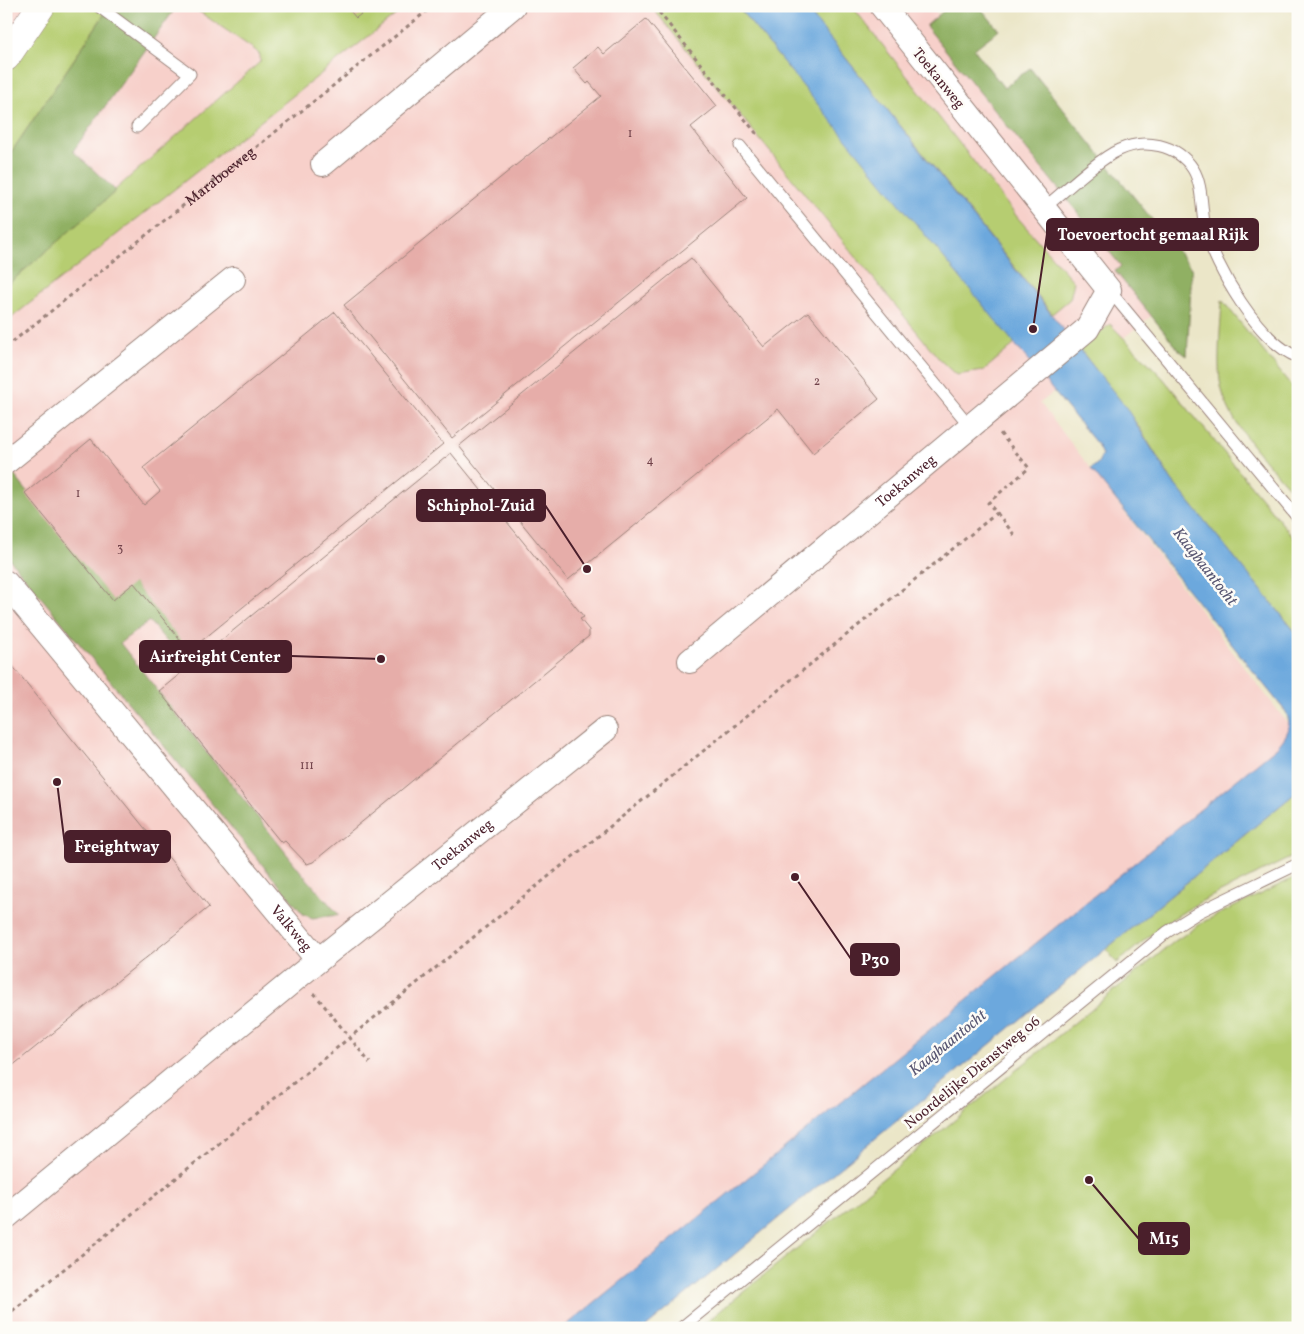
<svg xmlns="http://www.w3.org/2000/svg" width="1304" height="1334" font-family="Vollkorn,serif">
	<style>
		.built { fill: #f7d0ca }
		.green { fill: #b6cd71; stroke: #80764e }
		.forest { fill: #90b063; stroke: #6d6847 }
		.water { fill: #6ca8dd; stroke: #5b6484 }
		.building { fill: #e6ada9 }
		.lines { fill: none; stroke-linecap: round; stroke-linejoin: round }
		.service-casing { stroke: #9a827a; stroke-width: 13 }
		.minor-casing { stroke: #9a827a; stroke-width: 26 }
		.tertiary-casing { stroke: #9a827a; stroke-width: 29 }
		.path { stroke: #9a827a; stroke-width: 3; stroke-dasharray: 4 4; stroke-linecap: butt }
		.service { stroke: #fff; stroke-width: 11 }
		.minor { stroke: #fff; stroke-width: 24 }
		.tertiary { stroke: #fff; stroke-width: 28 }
		.labels { text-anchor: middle; stroke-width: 5; stroke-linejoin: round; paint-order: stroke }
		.number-label { font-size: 12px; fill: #71424a }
		.street-label { font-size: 15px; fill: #4a1f2b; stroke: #fdfcf7 }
		.water-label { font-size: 16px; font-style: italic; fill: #585672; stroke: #fdfcf7 }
		.leader { fill: none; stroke: #4a1f2b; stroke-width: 2 }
		.callout-dot { fill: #4a1f2b; stroke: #fdfcf7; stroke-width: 2 }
		.callout { fill: #4a1f2b; stroke: #4a1f2b; stroke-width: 2 }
		.callout-label { font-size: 16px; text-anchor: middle; font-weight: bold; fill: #fff }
	</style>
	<rect width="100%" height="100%" fill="#fdfcf7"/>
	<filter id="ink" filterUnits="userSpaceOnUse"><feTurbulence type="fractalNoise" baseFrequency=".02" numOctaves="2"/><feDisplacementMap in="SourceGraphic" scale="10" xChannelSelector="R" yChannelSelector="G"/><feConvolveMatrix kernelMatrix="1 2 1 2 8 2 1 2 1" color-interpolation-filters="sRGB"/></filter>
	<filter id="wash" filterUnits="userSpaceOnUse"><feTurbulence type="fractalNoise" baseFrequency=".0096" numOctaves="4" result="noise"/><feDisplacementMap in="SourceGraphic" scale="20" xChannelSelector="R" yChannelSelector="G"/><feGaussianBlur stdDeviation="1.12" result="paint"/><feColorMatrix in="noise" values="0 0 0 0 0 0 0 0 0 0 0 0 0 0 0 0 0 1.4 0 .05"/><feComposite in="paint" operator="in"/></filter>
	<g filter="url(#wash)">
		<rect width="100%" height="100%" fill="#ebe6c8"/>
		<path class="built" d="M6,6H932L1163,307L1040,403L1296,734L571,1328H6Z"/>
		<path class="green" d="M41,6H110L6,160V58Z
			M191,6H407L6,322V286L260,62V55L255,50Z
			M651,6H737L1016,343L983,371L956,375L940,360Z
			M804,6H852L1018,218L1074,282L1070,299L1052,314Z
			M1222,300L1298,394V498C1270,464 1227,426 1220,381C1217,355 1221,326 1222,300Z
			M1110,324L1162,377L1298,543V635L1172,481L1139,427L1080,349Z
			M1298,791V854L1198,903L1164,924L1117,963L1106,949Z
			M1298,876V1328H699L1175,941L1205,921Z"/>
		<path class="forest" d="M110,6H177L73,151L116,191L6,286V160Z
			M949,6H979L999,30L974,49L1004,88L1030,68L1192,269L1187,356L1179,350L1115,271L1121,266L926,26Z
			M9,469L108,591L128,575L189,650L180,657L149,621L120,643L301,872L339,915L312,918L303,914L6,555V472Z"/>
		<path class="water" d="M737,6H804L1125,406L1172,481L1298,635V791L645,1328H563L1277,747C1288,734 1292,728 1286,712L1091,469L1098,463L1102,455L1097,444Z"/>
		<g id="blocks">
			<path class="building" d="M346,6H371L356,18Z
				M646,19L717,106L691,127L747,198L452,438L344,305L601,96L589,82L587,84L573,68L598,47L604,54Z
				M691,258L764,347L808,312L879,399L813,453L778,409L568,580L459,446Z
				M335,312L443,444L189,651L134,583L113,600L25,493L91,439L144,505L160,491L143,468Z
				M451,453L584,617L580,619L589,630V636L313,862L307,864L285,841L282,843L279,840L159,691Z
				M6,658L209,907L6,1071Z"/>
		</g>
	</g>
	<g filter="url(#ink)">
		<use href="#blocks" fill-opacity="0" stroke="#9a827a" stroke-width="1"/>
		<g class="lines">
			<defs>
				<path id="service" d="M98,6L190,74L137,127
					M740,146L969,425
					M1044,208C1064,192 1097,160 1119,150C1144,138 1177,144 1193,169C1203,185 1201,210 1205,228C1215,268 1259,342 1298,357
					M1109,290L1298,518
					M681,1328L1167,932L1199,912L1298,864"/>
				<g id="minor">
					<path d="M323,164L513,6"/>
					<path d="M6,462L233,279"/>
					<path id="s2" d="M6,583L318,960"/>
					<path id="s3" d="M690,661L1087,329L1109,290L882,6"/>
					<path id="s4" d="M6,1217L300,975L605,730"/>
				</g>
				<path id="tertiary" d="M6,57L41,6"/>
			</defs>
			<use href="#service" class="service-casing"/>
			<use href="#minor" class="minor-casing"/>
			<use href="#tertiary" class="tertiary-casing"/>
			<g class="path">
				<path d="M654,6L756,133L754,135"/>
				<path id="s1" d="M6,347L433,6"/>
				<path d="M997,513L1016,537"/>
				<path d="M314,993L370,1063"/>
				<path d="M6,1316L997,513L988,503L1029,468L999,432"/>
			</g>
			<use href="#service" class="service"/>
			<use href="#minor" class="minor"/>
			<use href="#tertiary" class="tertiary"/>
		</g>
	</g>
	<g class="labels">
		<g class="number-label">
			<text x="630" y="137">1</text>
			<text x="817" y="385">2</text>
			<text x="650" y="464">4</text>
			<text x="78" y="497">1</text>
			<text x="120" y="552">3</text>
			<text x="307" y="769">111</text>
		</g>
		<g class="street-label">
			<text transform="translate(939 78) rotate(51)" y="5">Toekanweg</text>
			<text dy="5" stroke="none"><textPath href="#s1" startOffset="274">Maraboeweg</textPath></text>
			<text dy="5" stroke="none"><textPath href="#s3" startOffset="281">Toekanweg</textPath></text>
			<text dy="5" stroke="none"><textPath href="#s4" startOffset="589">Toekanweg</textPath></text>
			<text dy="5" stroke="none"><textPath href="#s2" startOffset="448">Valkweg</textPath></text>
			<text transform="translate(972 1072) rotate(-39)" y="5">Noordelijke Dienstweg 06</text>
		</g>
		<g class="water-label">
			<text transform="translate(1206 566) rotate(52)" y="6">Kaagbaantocht</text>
			<text transform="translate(947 1042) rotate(-39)" y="6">Kaagbaantocht</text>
		</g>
	</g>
	<path class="leader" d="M1033 329L1047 234M587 569L545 505M381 659L291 656M57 782L65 846M795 877L851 959M1089 1180L1139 1239"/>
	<g class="callout-dot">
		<circle cx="1033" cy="329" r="5"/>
		<circle cx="587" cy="569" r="5"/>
		<circle cx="381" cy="659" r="5"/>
		<circle cx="57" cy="782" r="5"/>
		<circle cx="795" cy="877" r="5"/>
		<circle cx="1089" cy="1180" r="5"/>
	</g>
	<g class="callout">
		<rect x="1047" y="219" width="211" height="31" rx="5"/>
		<rect x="417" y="490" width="128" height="31" rx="5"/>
		<rect x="140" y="641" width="151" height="31" rx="5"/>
		<rect x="65" y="831" width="105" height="31" rx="5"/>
		<rect x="851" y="944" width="48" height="31" rx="5"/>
		<rect x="1139" y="1223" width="50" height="31" rx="5"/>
	</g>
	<g class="callout-label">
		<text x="1153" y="240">Toevoertocht gemaal Rijk</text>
		<text x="481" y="511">Schiphol-Zuid</text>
		<text x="215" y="662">Airfreight Center</text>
		<text x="117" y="852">Freightway</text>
		<text x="875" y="965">P30</text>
		<text x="1164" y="1244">M15</text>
	</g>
	<rect width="1304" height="1334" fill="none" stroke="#fdfcf7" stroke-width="25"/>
</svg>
